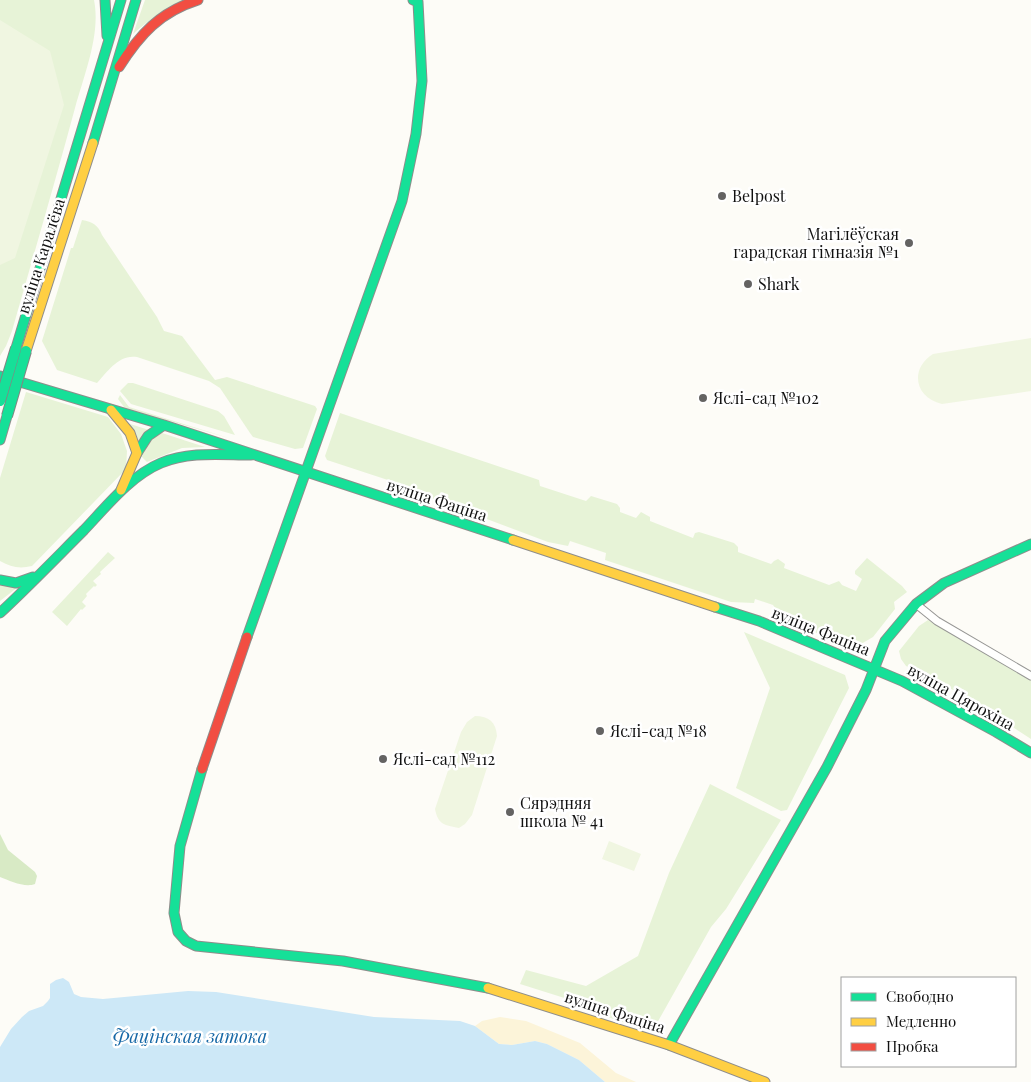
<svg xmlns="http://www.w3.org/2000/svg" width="1031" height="1082" font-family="'Playfair Display',serif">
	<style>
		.green { fill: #e7f3d7 }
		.forest { fill: #d8eac5 }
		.sand { fill: #fcf4d9 }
		.pitch { fill: #f0f6e1 }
		.water { fill: #cde8f7 }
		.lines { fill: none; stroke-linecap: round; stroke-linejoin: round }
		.street-casing { stroke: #979795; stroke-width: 9 }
		.fast-casing { stroke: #8e8d8b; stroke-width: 11 }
		.slow-casing { stroke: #8e8d8b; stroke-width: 11 }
		.jam-casing { stroke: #8e8d8b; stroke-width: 11 }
		.street { stroke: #fffffe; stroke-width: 7 }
		.fast { stroke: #16e098; stroke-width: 9 }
		.slow { stroke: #ffcf43; stroke-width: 9 }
		.jam { stroke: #f24e42; stroke-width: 9 }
		.fast-bridge-casing { stroke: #858482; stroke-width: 12; stroke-linecap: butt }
		.fast-bridge { stroke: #16e098; stroke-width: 10 }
		.poi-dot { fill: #646362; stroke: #fff; stroke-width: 2 }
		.labels { text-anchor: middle; stroke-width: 5; stroke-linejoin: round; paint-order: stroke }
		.poi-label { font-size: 16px; fill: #111; stroke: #fff; text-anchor: start }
		.street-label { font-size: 16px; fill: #111; stroke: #fff }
		.water-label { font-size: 18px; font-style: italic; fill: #1768a6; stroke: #fff }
	</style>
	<rect width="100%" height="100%" fill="#fdfcf7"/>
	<path class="green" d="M0,0H94C101,34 84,75 75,108C55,182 33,257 12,331L6,346L0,356Z
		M145,0H190C167,7 151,18 133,34Z
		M82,220C93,222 98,225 102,235L157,317L164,331L182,336L215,380L227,377L315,406L317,409L303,448L295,449L253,437L250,433L220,388L209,381L137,357C119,354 108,371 97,383L57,370L42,341L71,248H73Z
		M128,383H133L218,411L224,416L235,435L131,404L120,391Z
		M26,392L108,417L121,434L127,451L126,469L32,566C19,569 11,567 0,561V478Z
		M120,395L129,407L232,439L129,409L124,407L118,399Z
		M340,413L539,480L540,486L586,501L591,496L617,504L620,508V512L636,518L641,512L650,517V521L693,538L695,533L699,532L734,543L738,547V552L771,564L774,561L778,559L785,564L784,568L829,585L839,581L842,585L856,591L862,579L855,574V571L867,558L902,586L907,592L894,602L895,609L873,637L861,644L850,647L793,623L779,613L773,605L755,599L754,603L731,602L605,560L606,553L570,541L568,546L548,542L423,495L397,483L327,460L325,456Z
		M127,423L149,430L138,443L136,434Z
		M162,433L205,447L182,448L147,462L141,456C145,444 150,438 162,433Z
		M108,552L115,558L100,572L101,574L93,581L97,585L95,587L94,586L86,594L87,596L82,602L86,606L82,610L81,609L67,626L52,612Z
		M0,585L18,587L0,601Z
		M928,620L1031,679V739L965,696L906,666L901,659L899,651L919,626Z
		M744,632L845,675L849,688L787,810L781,811L736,788L770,688Z
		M710,784L781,820L726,909L711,927L652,1032L596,1013L593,1007L520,984L526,970L586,986L638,956L669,873Z"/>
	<path class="forest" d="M0,834L8,850L35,872L37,876L35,884C25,888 10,881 0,877Z"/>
	<path class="sand" d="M500,1017L526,1021L580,1043L616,1073L636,1082H605L579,1060L547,1044L535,1041L512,1045L499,1044L475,1026L482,1021Z"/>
	<path class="pitch" d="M0,20L50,51L64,105L15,258L0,265Z
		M1031,338V391L942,404C915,398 909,369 933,354Z
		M475,716C489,716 496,722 497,736L472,815L465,824L459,828C445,825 438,825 435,809L461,732L467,722Z
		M609,841L641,854L634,871L602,859Z"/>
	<path class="water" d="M63,978L69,982L74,994L81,997L103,999L188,991L216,992L374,1017L460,1021L475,1026L499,1044L512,1045L535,1041L547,1044L579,1060L605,1082H0V1047L11,1029L22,1017L29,1011L43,1006L48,1001L50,998V984L56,980Z"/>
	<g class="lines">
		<defs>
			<path id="street" d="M916,604L937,621L1031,676"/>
			<path id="fast" d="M105,0L107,36
				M93,143L136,0
				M16,348L121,0
				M0,376L164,425L513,540
				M0,440L7,416
				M137,453L148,436L164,425
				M0,580L16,583L33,577
				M715,607L759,621L902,681L996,732L1031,753
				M0,613C29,586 56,558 84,530C106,507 130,476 161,463C189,451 222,455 251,455
				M247,637L402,201L416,134L422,81L418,2L413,0
				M202,769L180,846L174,913L178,932L186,941L196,946L343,961L488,988
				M669,1045L827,767L866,690L885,641L916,604L944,583L1031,544"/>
			<path id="slow" d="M26,351L93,143
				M111,410L130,433L137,453L121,490
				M513,540L715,607
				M488,988L669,1045L765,1082"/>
			<path id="jam" d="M119,67C140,34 160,12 198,0
				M202,769L247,637"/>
		</defs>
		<use href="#street" class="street-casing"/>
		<use href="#fast" class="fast-casing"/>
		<use href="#slow" class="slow-casing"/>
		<use href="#jam" class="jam-casing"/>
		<use href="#street" class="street"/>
		<use href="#fast" class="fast"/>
		<use href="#slow" class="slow"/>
		<use href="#jam" class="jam"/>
		<defs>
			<path id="fast-bridge" d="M0,401L16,348
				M7,416L26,351"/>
		</defs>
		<use href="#fast-bridge" class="fast-bridge-casing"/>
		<use href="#fast-bridge" class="fast-bridge"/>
	</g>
	<g class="poi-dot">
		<circle cx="722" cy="196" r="5"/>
		<circle cx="909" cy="243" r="5"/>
		<circle cx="748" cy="284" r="5"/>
		<circle cx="703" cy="398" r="5"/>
		<circle cx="600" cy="731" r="5"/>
		<circle cx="383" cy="759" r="5"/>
		<circle cx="510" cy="812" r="5"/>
	</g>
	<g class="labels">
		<g class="poi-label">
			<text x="732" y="202">Belpost</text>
			<text x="899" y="240" text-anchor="end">Магілёўская<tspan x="899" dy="18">гарадская гімназія №1</tspan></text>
			<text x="758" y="290">Shark</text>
			<text x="713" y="404">Яслі-сад №102</text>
			<text x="610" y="737">Яслі-сад №18</text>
			<text x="393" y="765">Яслі-сад №112</text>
			<text x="520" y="809">Сярэдняя<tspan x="520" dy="18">школа № 41</tspan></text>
		</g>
		<g class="street-label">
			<text transform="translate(41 256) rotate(-72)" y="6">вуліца Каралёва</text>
			<text transform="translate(437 500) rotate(18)" y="6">вуліца Фаціна</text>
			<text transform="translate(821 631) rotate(22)" y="6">вуліца Фаціна</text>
			<text transform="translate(961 697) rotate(29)" y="6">вуліца Цярохіна</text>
			<text transform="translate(615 1012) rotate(18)" y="6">вуліца Фаціна</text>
		</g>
		<g class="water-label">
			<text x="190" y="1043">Фацінская затока</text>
		</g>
	</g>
	<rect x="841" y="977" width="175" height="90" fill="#ffffff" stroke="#a0a0a0"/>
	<rect x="851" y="993" width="25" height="8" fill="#16e098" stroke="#a0a0a0"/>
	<text x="886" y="1002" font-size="15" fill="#111111">Свободно</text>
	<rect x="851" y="1018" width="25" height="8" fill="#ffcf43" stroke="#a0a0a0"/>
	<text x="886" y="1027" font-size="15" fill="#111111">Медленно</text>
	<rect x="851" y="1043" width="25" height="8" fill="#f24e42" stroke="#a0a0a0"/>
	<text x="886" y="1052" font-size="15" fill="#111111">Пробка</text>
</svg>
